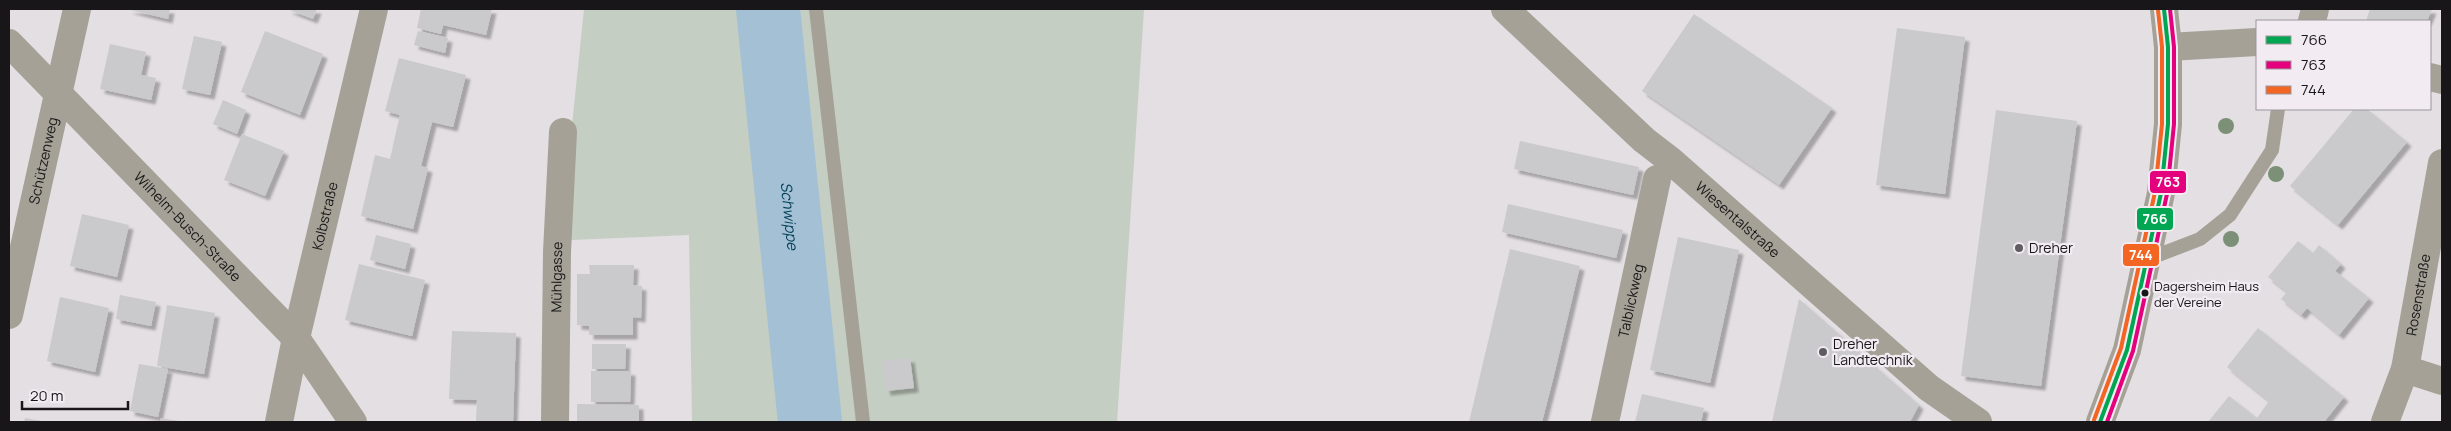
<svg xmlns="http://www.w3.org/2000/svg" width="2451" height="431" font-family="Manrope,sans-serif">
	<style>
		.green { fill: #c5cec3 }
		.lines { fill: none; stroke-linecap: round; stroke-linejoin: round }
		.river { stroke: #a3c0d4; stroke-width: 64 }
		.building { fill: #cac9cb; filter: url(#shadow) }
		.service { stroke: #a5a196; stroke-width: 14 }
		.minor { stroke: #a5a196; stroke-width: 28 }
		.tertiary { stroke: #a5a196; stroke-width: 28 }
		.bus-1-casing { stroke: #f2ebf2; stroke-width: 8 }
		.bus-2-casing { stroke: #f2ebf2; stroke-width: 8 }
		.bus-3-casing { stroke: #f2ebf2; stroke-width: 8 }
		.bus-1 { stroke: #00a651; stroke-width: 4 }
		.bus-2 { stroke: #e5007d; stroke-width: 4 }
		.bus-3 { stroke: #f26522; stroke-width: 4 }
		.tree { fill: #7c9077 }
		.poi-dot { fill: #5f5c5f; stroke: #f2ebf2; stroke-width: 2 }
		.bus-dot { fill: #181618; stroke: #f2ebf2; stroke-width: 2 }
		.labels { text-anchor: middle; stroke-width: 4.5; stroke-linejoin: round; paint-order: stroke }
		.bus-label { font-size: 13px; fill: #181618; stroke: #f2ebf2; text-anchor: start }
		.street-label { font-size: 14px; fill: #181618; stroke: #f2ebf2 }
		.poi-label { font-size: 14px; fill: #181618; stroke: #f2ebf2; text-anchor: start }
		.water-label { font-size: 15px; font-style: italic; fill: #023e58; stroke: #f2ebf2 }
		.line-badge { stroke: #f2ebf2; stroke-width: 2 }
		.badge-label { font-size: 14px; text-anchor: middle; font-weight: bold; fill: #fff }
	</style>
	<defs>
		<filter id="shadow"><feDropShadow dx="4.5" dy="4.5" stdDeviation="1" flood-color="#0004"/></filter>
	</defs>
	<rect width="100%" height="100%" fill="#e3dfe3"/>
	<path class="green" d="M584,9H1144L1117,422H692L689,235L571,240V135Z"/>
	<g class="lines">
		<path class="river" id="s1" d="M768,9L810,422"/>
	</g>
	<path class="building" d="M127,9H170L168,19Z
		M287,9H317L313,19Z
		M421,9H492L486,35L443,25L441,34L417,28Z
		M2370,9H2432L2427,21H2366Z
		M1694,14L1832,108L1779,185L1642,91Z
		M1897,28L1965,37L1945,194L1876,185Z
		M265,31L323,54L300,115L241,92Z
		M418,31L448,38L445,53L414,45Z
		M194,36L222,42L210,95L182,89Z
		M110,44L146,52L141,75L156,78L151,100L100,89Z
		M399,58L466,75L453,127L432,122L421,166L428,168L413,229L361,216L375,155L390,159L396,132L400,115L385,111Z
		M223,100L246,110L237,134L213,124Z
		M2354,109H2367L2407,142L2338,225L2290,186Z
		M1996,110L2077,121L2041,386L1961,376Z
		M242,134L284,151L265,196L224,180Z
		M1520,141L1639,167L1633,195L1514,169Z
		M1508,204L1623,230L1616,258L1502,232Z
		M82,214L129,225L117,277L70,266Z
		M376,235L411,244L405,269L370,260Z
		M1678,237L1739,250L1710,383L1650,370Z
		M2298,241L2313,253L2319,245L2341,264L2335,271L2369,298L2339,335L2307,308L2301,315L2281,299L2287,292L2268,277Z
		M1510,249L1580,266L1555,371L1542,422H1469Z
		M359,264L425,280L412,336L345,320Z
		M589,265H634L633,285L642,286L641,318L633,317V335H589V326L577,325V274H590Z
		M120,295L156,302L151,326L116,319Z
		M60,297L109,308L95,372L47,361Z
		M1799,299L1919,405L1910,422H1772Z
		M167,305L215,313L204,374L157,366Z
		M2258,328L2344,397L2324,422H2208L2229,396L2257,418L2269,401L2227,367Z
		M452,331L516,333L513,422H476L477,400L449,399Z
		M592,344H626L625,369H592Z
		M910,358L914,388L886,391L882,361Z
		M139,364L168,369L158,417L130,411Z
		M591,371H631L630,402H591Z
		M1642,394L1704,408L1701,422H1635Z
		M577,404L639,405V422H577Z
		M25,418L42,421V422H24Z
		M161,418L179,421V422H160Z"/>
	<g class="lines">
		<path class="service" d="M816,9L863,422
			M2148,259L2200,239L2230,215L2272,150L2278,109"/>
		<g class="minor">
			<path id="s2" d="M1505,9L1644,140L1670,160L1929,388L1978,422"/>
			<path d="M2312,21L2315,9"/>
			<path id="s3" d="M9,43L296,338L353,422"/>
			<path d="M2168,47L2257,42"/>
			<path d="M2430,77L2442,80"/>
			<path id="s4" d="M9,315L77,9"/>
			<path d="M2405,369L2442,381"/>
			<path id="s5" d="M279,422L296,338L374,9"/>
			<path id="s6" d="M555,422L557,252L563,132"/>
			<path id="s7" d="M1605,422L1657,179"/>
			<path id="s8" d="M2385,422L2405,369L2442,163"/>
		</g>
		<path class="tertiary" d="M2100,422L2127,350L2161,193L2168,124V47L2164,9"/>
		<defs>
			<path id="bus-1" d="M2100,422L2127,350L2161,193L2168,124V47L2164,9"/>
			<path id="bus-2" d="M2107,422L2133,351L2167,194L2174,124V47L2170,9"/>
			<path id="bus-3" d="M2094,420L2121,348L2155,192L2162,124V47L2158,10"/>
		</defs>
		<use href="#bus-1" class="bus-1-casing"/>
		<use href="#bus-2" class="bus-2-casing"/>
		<use href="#bus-3" class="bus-3-casing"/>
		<use href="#bus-1" class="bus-1"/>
		<use href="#bus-2" class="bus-2"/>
		<use href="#bus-3" class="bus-3"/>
	</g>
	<g class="tree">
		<circle cx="2226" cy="126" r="8"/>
		<circle cx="2276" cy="174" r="8"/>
		<circle cx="2231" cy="239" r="8"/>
	</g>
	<g class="poi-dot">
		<circle cx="2019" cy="248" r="5"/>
		<circle cx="1823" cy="352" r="5"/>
	</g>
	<circle class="bus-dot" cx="2145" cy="293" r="4.5"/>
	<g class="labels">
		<g class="bus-label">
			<text x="2154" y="291">Dagersheim Haus<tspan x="2154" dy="16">der Vereine</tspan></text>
		</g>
		<g class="street-label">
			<text dy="5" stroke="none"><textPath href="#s4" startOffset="158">Schützenweg</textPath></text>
			<text dy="5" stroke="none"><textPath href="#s5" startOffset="211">Kolbstraße</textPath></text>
			<text dy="5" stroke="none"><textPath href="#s2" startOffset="314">Wiesentalstraße</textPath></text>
			<text dy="5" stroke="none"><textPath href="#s3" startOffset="256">Wilhelm-Busch-Straße</textPath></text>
			<text dy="5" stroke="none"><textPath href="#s6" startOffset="145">Mühlgasse</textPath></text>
			<text dy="5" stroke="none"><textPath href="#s8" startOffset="132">Rosenstraße</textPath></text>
			<text dy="5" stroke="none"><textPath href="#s7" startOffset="124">Talblickweg</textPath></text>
		</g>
		<g class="poi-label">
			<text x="2029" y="253">Dreher</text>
			<text x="1833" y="349">Dreher<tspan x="1833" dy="16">Landtechnik</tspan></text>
		</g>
		<g class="water-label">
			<text dy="5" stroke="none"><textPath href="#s1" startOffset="208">Schwippe</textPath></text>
		</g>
	</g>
	<g class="line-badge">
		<rect x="2149" y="170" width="38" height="24" rx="5" fill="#e5007d"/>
		<rect x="2136" y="207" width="38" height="24" rx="5" fill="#00a651"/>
		<rect x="2122" y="243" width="38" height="24" rx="5" fill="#f26522"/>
	</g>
	<g class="badge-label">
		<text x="2168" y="187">763</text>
		<text x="2155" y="224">766</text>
		<text x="2141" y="260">744</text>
	</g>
	<rect width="2451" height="431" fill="none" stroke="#181618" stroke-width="20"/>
	<rect x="2256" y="20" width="175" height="90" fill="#f2ebf2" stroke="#9b969b"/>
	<rect x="2266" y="36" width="25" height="8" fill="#00a651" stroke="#9b969b"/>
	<text x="2301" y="45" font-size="15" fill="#181618">766</text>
	<rect x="2266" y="61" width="25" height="8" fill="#e5007d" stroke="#9b969b"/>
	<text x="2301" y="70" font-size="15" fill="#181618">763</text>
	<rect x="2266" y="86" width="25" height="8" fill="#f26522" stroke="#9b969b"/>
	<text x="2301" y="95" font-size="15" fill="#181618">744</text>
	<path d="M22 401v8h106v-8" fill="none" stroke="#181618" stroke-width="2.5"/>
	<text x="30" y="401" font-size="15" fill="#181618" stroke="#f2ebf2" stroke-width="4" paint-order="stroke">20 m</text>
</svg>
